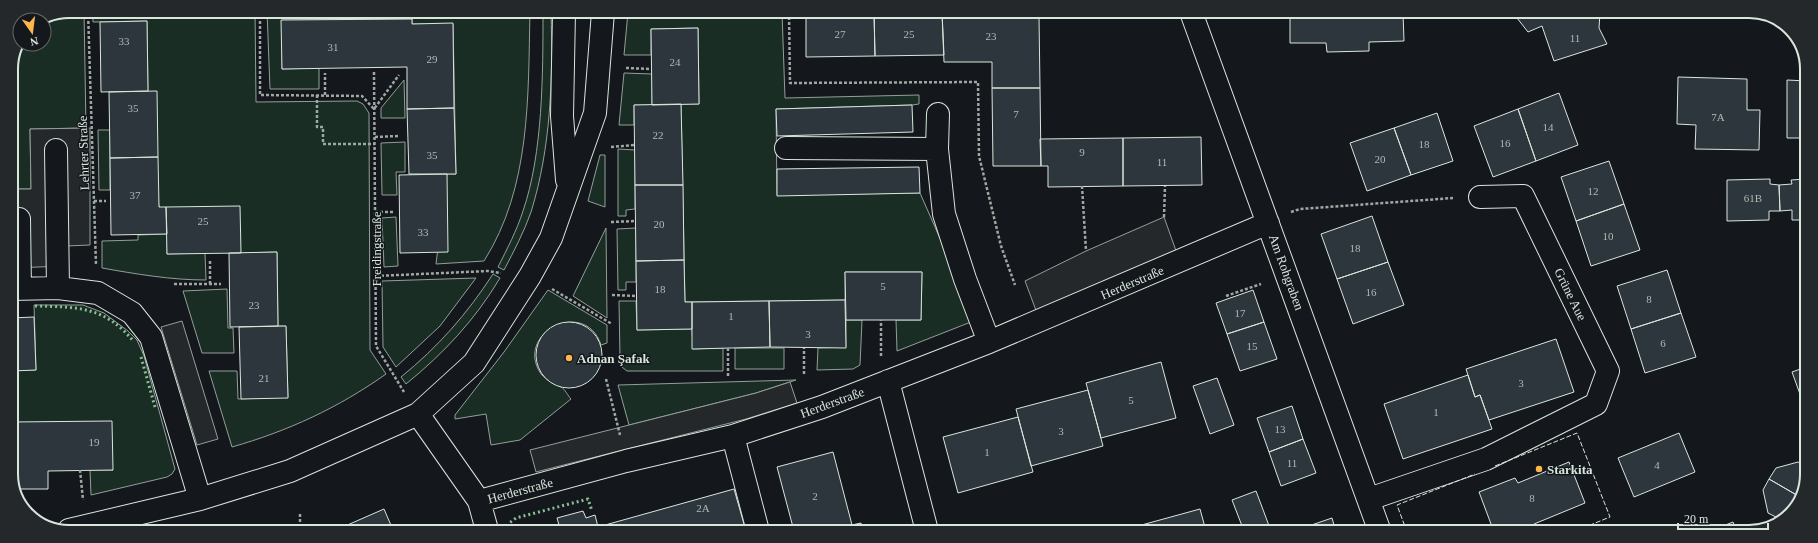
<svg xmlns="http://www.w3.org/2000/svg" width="1818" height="543" font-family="Georgia,serif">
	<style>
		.green { fill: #1a2d24; stroke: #939e99 }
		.parking { fill: #24282b; stroke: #939e99 }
		.building { fill: #2c363c; stroke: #d8e6dc }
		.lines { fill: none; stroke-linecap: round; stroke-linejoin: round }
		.minor-casing { stroke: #d8e6dc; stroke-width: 24 }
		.path { stroke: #9da8a2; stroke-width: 2.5; stroke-dasharray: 3 2; stroke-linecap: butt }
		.minor { stroke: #14181c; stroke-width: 22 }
		.hedge { stroke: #8ac095; stroke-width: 3; stroke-dasharray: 2 3; stroke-linecap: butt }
		.fence { stroke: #d8e6dc; stroke-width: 1; stroke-dasharray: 5 2; stroke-linecap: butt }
		.poi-dot { fill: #ffb74d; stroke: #14181c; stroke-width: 1.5 }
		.labels { text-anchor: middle; stroke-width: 3; stroke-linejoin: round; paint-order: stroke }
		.number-label { font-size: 11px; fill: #adbab4 }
		.street-label { font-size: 13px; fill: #d8e6dc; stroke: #14181c }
		.poi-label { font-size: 13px; font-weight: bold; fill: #d8e6dc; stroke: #14181c; text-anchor: start }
		.rim { fill: none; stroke: #d8e6dc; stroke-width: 2 }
	</style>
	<rect width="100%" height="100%" fill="#14181c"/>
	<path class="green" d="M69,11H84L86,128L30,129L31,189H11V68L21,44H44V21Z
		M93,11H255L256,102L357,101L363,104L369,113L370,350L386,374C338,408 288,431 232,447L209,371H237L238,399L288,397L286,326H278L277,252L241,253L159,207L148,91L147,21L93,22Z
		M267,11L530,12C528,96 531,187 484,261L436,264L447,174H456L453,24H412V19L282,20V69L319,68V89H270Z
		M543,12H551C553,78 551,148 531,212C524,232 514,251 504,270L498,267C507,249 517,230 523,211C543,153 543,73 543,12Z
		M628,12H782L785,98L919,95V104L912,105L776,109L777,195L920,193L976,320L897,351L896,320H921L922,272H845V300L685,302L681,104H699L698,28L651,29V55H624Z
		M624,73L652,74V105H634V125H619Z
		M404,80L405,118H381V108Z
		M98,130H110V190H99Z
		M405,142V172H396L397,195H382L381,143Z
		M618,149L635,150V209L626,210V216H618Z
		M600,155H605V207L588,201Z
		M396,217L398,266L384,267L382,218Z
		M606,228L607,318L573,296Z
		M636,228V282H626V290H618L617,229Z
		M167,234V254L205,253L206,280C171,280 136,274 102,268V241L138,240V235Z
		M493,274L500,278C475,320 444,353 406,384L401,377C438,347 467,314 493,274Z
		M476,278L440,326L396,367L383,347L382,281Z
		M227,289L228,328H233L234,353H202L183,291Z
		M548,290L607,325V343L601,345C586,297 513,333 541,374C547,381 554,383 561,387C565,389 568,396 571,399L520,440L491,445L486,414L455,419V415L504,352Z
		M619,301H636L637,330L692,329L693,349L723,348V371H627L622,367L620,358Z
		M34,305H83L104,313L128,331L137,340L144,356L175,469L172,474L167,477L91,495L90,470H113L11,422V370H36Z
		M846,320H862L860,365L853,369L817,370L818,348L846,347Z
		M735,348H784V369H735Z
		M796,380L756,393L629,425L618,385Z"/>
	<path class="parking" d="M90,128V245L66,246V266L11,268V189H31L30,129Z
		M1164,217L1180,262L1040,321L1025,281L1086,251Z
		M182,321L218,439L197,445L161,327Z
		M790,382L797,403L746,419L536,472L530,450L756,393Z"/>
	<path class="building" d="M806,12H874L875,56L806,57Z
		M874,12H942L944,55L875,56Z
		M999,12V17H1039L1040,88H992V62H944L942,13Z
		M1290,12L1403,13L1404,41L1369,42V51L1327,52L1326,43H1290Z
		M1513,13H1529L1517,18Z
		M1529,13H1600L1599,28L1607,44L1554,61L1542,26L1528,32L1517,18Z
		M412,19V24L453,23L454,108L407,109V67L282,69L281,20Z
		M147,21L148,91L101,92L100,22Z
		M698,28L699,104L652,105L651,29Z
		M1678,77L1747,79V110H1760L1759,150L1695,149L1696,125L1677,124Z
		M1787,80L1807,81V138H1787Z
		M992,88H1040L1041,166H993Z
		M157,91L158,157L110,158L109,92Z
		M1559,93L1578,145L1536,161L1518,109Z
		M681,104L683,185H635L634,105Z
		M912,105L913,132L777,136L776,109Z
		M454,108L456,174H409L407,109Z
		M1518,109L1536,161L1493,177L1474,126Z
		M1437,113L1453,161L1411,175L1394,128Z
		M1394,128L1411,175L1367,191L1350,143Z
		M1201,137L1202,185L1123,186V138Z
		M1123,138V186L1048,187V166H1041L1040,139Z
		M158,157L159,207H166L167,234L111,235L110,158Z
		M1609,161L1624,204L1576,221L1561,177Z
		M919,167L920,193L777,196V169Z
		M447,174L448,252L400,253L399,175Z
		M1770,179V184L1779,185L1780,211H1769V220L1727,221V180Z
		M1806,179V220H1792V210L1780,211L1779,185L1792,184L1791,180Z
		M635,185H683L684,260L636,261Z
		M1624,204L1640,250L1591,266L1576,221Z
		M240,206L241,253L167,254L166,207Z
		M1372,216L1388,262L1337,279L1321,234Z
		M277,252L278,326L230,327L229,253Z
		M684,260L685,302H692V329L637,330L636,261Z
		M1388,262L1404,305L1353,324L1337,279Z
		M1667,270L1681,313L1631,329L1617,286Z
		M845,272H922L921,320H846Z
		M1253,290L1264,322L1227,334L1216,303Z
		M845,300L846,348L770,347L769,301Z
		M769,301L770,347L692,349V302Z
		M1681,313L1696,357L1645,373L1631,329Z
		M34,317L36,370L11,371V318Z
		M536 355a33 33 0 1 1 66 0a33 33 0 1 1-66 0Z
		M1264,322L1277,359L1240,371L1227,334Z
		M286,326L288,398L241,399L239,327Z
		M1556,339L1574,392L1489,420L1480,395L1475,397L1466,369Z
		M1161,362L1176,418L1101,438L1086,383Z
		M1806,367L1805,408L1792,372Z
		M1468,375L1475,397L1480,395L1492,429L1403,459L1384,404Z
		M1217,378L1234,425L1210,434L1193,386Z
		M1088,390L1103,446L1031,466L1016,409Z
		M1292,406L1303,439L1269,452L1257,418Z
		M1018,417L1033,472L958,493L943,437Z
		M112,421L113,470L48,471V489H15L11,478V422Z
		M1679,433L1695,472L1634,497L1618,458Z
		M1303,439L1316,473L1281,486L1269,452Z
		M833,452L852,525L831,531H794L777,467Z
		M1569,462L1585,503L1534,524L1535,529L1527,532H1494L1479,492L1515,478L1518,483Z
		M1798,462L1805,466V489L1800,497L1769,479L1776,468Z
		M1769,479L1800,497L1785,520L1772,524L1776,517L1768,513L1763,490Z
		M734,489L746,531H599L598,527Z
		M1256,491L1271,531H1244L1232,500Z
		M384,509L393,530H336Z
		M1200,509L1206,531H1127V529Z
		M583,511L586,518L595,515L599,531H547V528L559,525L557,518Z
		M1332,518L1336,532L1297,531V530Z
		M1733,522L1737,532H1708Z
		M861,523L864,531H831L852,525Z"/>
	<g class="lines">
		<defs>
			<path id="minor" d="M564,12L562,116L567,180
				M1191,12L1380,532
				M938,114L937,149L944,214L965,279L989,342
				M786,148L937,149
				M56,150L58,288
				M11,219H19L20,289
				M11,289L58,288L98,293L132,313L151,337L200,499
				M888,381L927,531
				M418,414L479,501L626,461L733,436L822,407L989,342L1268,223
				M733,436L758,531
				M1369,499L1486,459L1596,404L1608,371L1523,196L1480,197
				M479,501L487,530
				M69,530L200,499L290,471L418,414L474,363L530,276L551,238L595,113L603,12"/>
		</defs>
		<use href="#minor" class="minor-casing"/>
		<path class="path" d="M88,11L96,265
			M260,11V95L362,96L374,109L399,75
			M789,12L790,83L978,82L979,156L1001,246L1015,285
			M626,68L651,69
			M374,72L376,346L404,392
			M317,95V127H323V144H375
			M325,95V73
			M375,137L398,136
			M611,147L634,145
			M1082,186L1086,251
			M94,201H106
			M375,212H393
			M1291,212L1300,209L1453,198
			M1164,217L1165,186
			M611,222L636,221
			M210,261V284
			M376,276L488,271L501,273
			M174,284H221
			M552,289L612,324
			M612,295L636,296
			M1226,296L1261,284
			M728,348V376
			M881,356V320
			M804,374V348
			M606,379L620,435
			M80,470L83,500
			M300,514V530"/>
		<use href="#minor" class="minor"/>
		<path class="hedge" d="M35,306C77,307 105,306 134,342
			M141,357L155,407
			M506,531L508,524L516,518L588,499L592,511"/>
		<path class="fence" d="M1495,466L1577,433L1610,517L1573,532
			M1407,532L1397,505L1475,474"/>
	</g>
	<g class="poi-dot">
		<circle cx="569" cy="358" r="4"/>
		<circle cx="1539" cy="469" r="4"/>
	</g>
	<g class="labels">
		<g class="number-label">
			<text x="840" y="38">27</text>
			<text x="909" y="38">25</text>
			<text x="991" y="40">23</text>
			<text x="1575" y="42">11</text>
			<text x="124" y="45">33</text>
			<text x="333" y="51">31</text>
			<text x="432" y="63">29</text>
			<text x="675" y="66">24</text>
			<text x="133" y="112">35</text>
			<text x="1016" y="118">7</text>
			<text x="1718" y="121">7A</text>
			<text x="1548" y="131">14</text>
			<text x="658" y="139">22</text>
			<text x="1505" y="147">16</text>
			<text x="1424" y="148">18</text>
			<text x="1082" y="156">9</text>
			<text x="432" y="159">35</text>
			<text x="1380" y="163">20</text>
			<text x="1162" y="166">11</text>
			<text x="1593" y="195">12</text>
			<text x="135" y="199">37</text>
			<text x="1753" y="202">61B</text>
			<text x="203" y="225">25</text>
			<text x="659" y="228">20</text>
			<text x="423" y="236">33</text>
			<text x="1608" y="240">10</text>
			<text x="1355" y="252">18</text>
			<text x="883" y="290">5</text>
			<text x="660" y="293">18</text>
			<text x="1371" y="296">16</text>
			<text x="1649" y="303">8</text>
			<text x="254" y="309">23</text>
			<text x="1240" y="317">17</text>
			<text x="731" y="320">1</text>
			<text x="808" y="338">3</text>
			<text x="1663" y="347">6</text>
			<text x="1252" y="350">15</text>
			<text x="264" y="382">21</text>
			<text x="1521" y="387">3</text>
			<text x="1131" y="404">5</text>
			<text x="1436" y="416">1</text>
			<text x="1280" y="433">13</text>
			<text x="1061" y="435">3</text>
			<text x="94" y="446">19</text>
			<text x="987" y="456">1</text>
			<text x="1292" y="467">11</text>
			<text x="1657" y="469">4</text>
			<text x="815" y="500">2</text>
			<text x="1532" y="502">8</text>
			<text x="703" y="512">2A</text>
		</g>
		<g class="street-label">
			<text transform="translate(83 153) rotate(-92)" y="5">Lehrter Straße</text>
			<text transform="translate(376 249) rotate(-90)" y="5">Freidingstraße</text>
			<text transform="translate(1287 272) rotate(70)" y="5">Am Rohgraben</text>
			<text transform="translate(1132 282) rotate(-23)" y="5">Herderstraße</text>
			<text transform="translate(1571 294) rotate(64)" y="5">Grüne Aue</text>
			<text transform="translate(832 402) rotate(-20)" y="5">Herderstraße</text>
			<text transform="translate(520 490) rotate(-15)" y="5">Herderstraße</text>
		</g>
		<g class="poi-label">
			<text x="577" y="363">Adnan Şafak</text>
			<text x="1547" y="474">Starkita</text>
		</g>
	</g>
	<path d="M0 0H1818V543H0ZM69 18H1749A51 51 0 0 1 1800 69V474A51 51 0 0 1 1749 525H69A51 51 0 0 1 18 474V69A51 51 0 0 1 69 18Z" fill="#24282b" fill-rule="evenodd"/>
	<path class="rim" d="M69 18H1749A51 51 0 0 1 1800 69V474A51 51 0 0 1 1749 525H69A51 51 0 0 1 18 474V69A51 51 0 0 1 69 18Z"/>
	<g transform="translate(32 32) rotate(166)"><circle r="19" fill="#14181c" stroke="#626a69"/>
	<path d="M0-3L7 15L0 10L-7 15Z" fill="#ffb74d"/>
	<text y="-6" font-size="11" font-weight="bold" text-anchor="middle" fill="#d8e6dc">N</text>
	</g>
	<path d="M1678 523v6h90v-6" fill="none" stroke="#d8e6dc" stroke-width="2"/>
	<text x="1684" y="523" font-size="12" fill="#d8e6dc" stroke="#14181c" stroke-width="3" paint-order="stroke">20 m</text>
</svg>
